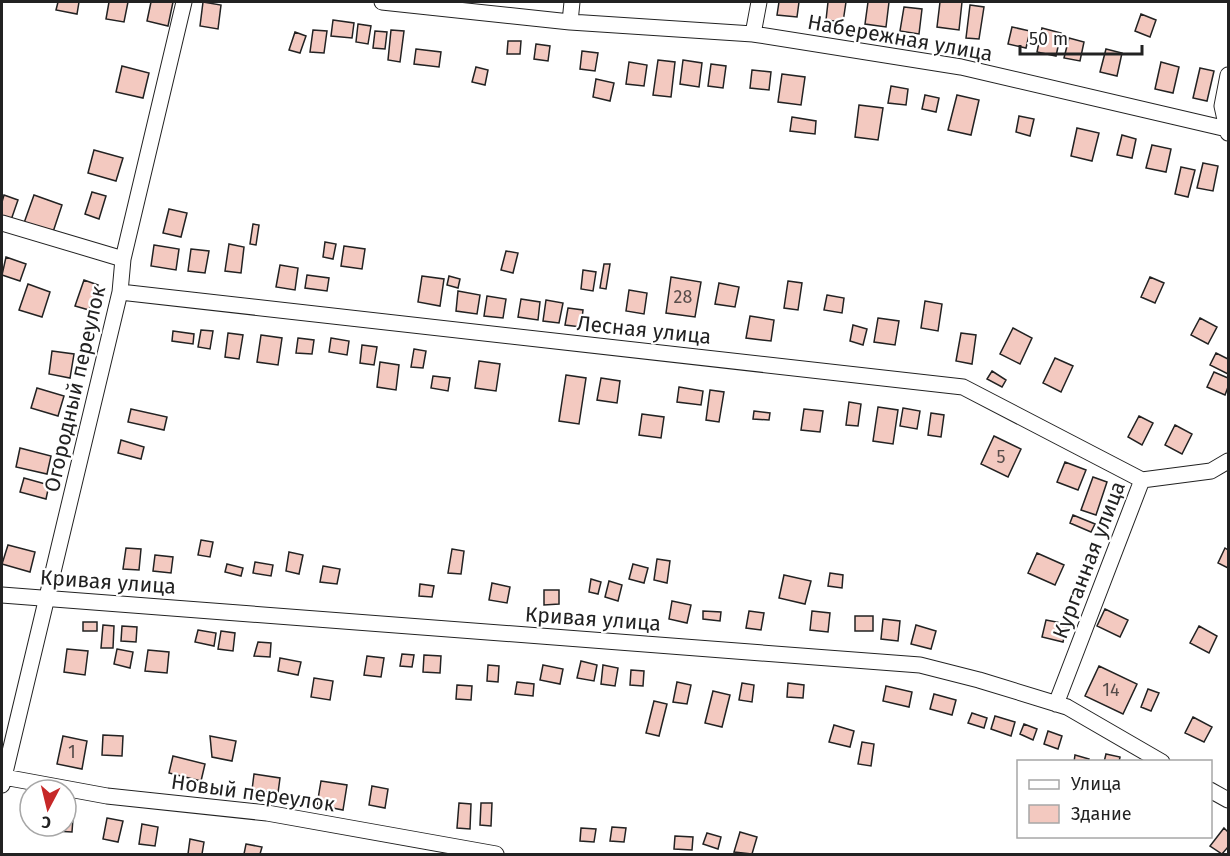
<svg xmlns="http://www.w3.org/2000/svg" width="1230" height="856" font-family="'Fira Sans',sans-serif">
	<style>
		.building { fill: #f3c9c0; stroke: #222; stroke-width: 1.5 }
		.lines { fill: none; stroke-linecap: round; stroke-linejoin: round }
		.minor-casing { stroke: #222; stroke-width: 17 }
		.minor { stroke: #fff; stroke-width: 15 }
		.labels { text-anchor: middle; stroke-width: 4.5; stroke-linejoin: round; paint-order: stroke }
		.number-label { font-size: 18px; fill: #564c4a }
		.street-label { font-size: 21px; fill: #222; stroke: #fff }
	</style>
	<rect width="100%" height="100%" fill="#fff"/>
	<path class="building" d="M58,2H79L77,14L56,10Z
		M109,2H128L124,22L106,19Z
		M151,2H173L168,26L147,21Z
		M203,2L221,5L218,29L200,26Z
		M779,2H799L797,17L777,15Z
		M828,2H846L843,22L826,20Z
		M868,2H889L886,27L865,24Z
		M940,2H962L959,30L937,27Z
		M970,5L984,7L979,39L966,38Z
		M904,7L922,9L919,34L900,31Z
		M1141,14L1156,20L1150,37L1135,31Z
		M333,20L354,23L352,38L331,36Z
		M358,24L371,26L368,44L356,42Z
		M1012,27L1030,31L1026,48L1008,44Z
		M1042,28L1061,33L1056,56L1037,52Z
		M313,30L327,31L324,53L310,52Z
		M391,30L404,31L400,62L388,60Z
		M375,31L387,32L385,49L373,48Z
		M295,32L306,36L300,53L289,50Z
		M1069,38L1084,42L1080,61L1064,58Z
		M508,41H521L520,54H507Z
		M536,44L550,46L548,61L534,59Z
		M416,49L441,52L439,67L414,64Z
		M1106,49L1122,53L1117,76L1100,72Z
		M582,51L598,53L595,71L580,69Z
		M658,60L675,62L671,97L653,95Z
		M683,60L702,63L699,87L680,84Z
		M629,62L647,65L644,86L626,84Z
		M1161,62L1179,67L1173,93L1155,89Z
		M711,64L726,66L723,88L708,86Z
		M122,66L149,73L143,98L116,92Z
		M476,67L488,70L485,85L472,82Z
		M1200,68L1214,71L1207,101L1193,98Z
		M752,70L771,72L769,90L750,88Z
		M782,74L805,77L801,105L778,102Z
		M596,79L614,83L610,101L593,97Z
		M891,86L908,89L906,105L888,103Z
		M925,95L939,98L936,112L922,109Z
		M957,95L979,100L971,135L948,130Z
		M859,105L883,108L878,140L855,137Z
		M1019,116L1034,119L1030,136L1016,132Z
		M792,117L816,121L815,134L790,131Z
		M1077,128L1099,133L1092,161L1071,156Z
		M1122,135L1136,139L1132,158L1117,155Z
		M1152,145L1171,149L1166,172L1146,168Z
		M94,150L123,158L116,181L88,173Z
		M1203,163L1218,166L1213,191L1197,188Z
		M1181,167L1195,170L1188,197L1175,194Z
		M92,192L106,196L99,219L85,214Z
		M4,195L18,200L11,220L2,217V202Z
		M34,195L62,205L53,232L24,223Z
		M169,209L187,213L181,237L163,233Z
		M253,224L259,225L256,245L250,244Z
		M325,242L336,244L333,259L323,257Z
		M229,244L244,247L241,273L225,271Z
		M154,245L179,249L176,270L151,266Z
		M344,246L365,249L362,269L341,266Z
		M191,249L209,251L205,273L188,271Z
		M506,251L518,253L513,273L501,270Z
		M6,257L26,264L20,281L2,275Z
		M604,264H610L606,289L600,288Z
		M280,265L298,268L295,290L276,287Z
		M583,270L596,272L593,291L581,289Z
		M307,275L329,278L327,291L305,288Z
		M422,276L444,279L440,306L418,302Z
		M449,276L460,279L458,288L447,285Z
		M671,277L701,282L695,317L666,313Z
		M1150,277L1164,283L1155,303L1141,297Z
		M84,280L98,285L89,310L75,306Z
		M788,281L802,283L798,310L784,308Z
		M719,283L739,287L735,307L715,304Z
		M28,284L50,292L42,317L19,310Z
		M629,290L647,293L644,314L626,311Z
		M458,291L480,295L477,314L456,311Z
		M827,295L844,298L842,313L824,310Z
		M487,296L506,299L503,318L484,316Z
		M521,299L540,302L538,320L518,317Z
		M546,300L563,303L559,323L543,321Z
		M925,301L942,304L938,331L921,328Z
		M568,308L583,310L581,327L565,325Z
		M750,316L774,320L771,341L746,338Z
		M878,318L899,321L895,345L874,342Z
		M1200,318L1217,327L1208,344L1191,335Z
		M853,325L867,329L863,345L850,341Z
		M1013,328L1032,338L1020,364L1000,354Z
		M201,330L213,331L210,349L198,347Z
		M173,331L194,334L193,344L172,341Z
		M228,333L243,335L239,359L225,357Z
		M961,333L976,335L972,364L956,361Z
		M261,335L282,338L278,365L257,362Z
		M298,338L314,340L312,354L296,353Z
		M331,338L349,341L347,355L329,352Z
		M362,345L377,347L374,365L360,363Z
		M414,349L426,351L423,368L411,367Z
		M52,351L74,354L70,378L49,374Z
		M1216,353L1228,359V374L1210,365Z
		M1055,358L1073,366L1061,392L1043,383Z
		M479,361L500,364L496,391L475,388Z
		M380,362L399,365L396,390L377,387Z
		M992,371L1006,380L1002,387L987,379Z
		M1214,372L1228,378V387L1225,395L1207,387Z
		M566,375L586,378L579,424L559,421Z
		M433,376L450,378L448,391L431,388Z
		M601,378L620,381L617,403L597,400Z
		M679,387L703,391L701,405L677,402Z
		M37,388L64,396L58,416L31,408Z
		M710,390L724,392L719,422L706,420Z
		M849,402L861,404L858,426L846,425Z
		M878,407L898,410L893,444L873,441Z
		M903,408L920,411L917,429L900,426Z
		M131,409L167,417L164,430L128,422Z
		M804,409L823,411L820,432L801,430Z
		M754,411L770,413L769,420L753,419Z
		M931,413L944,415L941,437L928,435Z
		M642,414L664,417L661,438L639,435Z
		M1139,416L1153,423L1142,445L1128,437Z
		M1175,425L1192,434L1182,454L1165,445Z
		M994,436L1021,449L1008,477L981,464Z
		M121,440L144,447L141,459L118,453Z
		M20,448L51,456L47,474L16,467Z
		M1065,462L1086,470L1078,490L1057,482Z
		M1093,477L1107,482L1096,515L1081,510Z
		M24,478L49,485L46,499L20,492Z
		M1073,515L1095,524L1091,532L1070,523Z
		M201,540L213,542L210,557L198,555Z
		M8,545L35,552L30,572L2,564Z
		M126,548L141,549L139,570L123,569Z
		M1225,548L1228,550V568L1218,563Z
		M452,549L464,551L461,574L448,573Z
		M289,552L303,555L299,574L286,571Z
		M1037,553L1064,565L1055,585L1028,573Z
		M155,555L173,557L171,573L153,571Z
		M657,559L670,561L667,583L654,580Z
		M255,562L273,565L271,576L253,573Z
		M227,564L243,568L241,576L225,572Z
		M633,564L648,568L644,583L629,579Z
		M323,566L340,569L337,584L320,582Z
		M830,573L843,575L842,588L828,586Z
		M784,575L811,581L805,604L779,598Z
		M591,579L601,582L598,594L589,592Z
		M609,581L622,585L618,601L605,597Z
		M492,583L510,587L507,603L489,600Z
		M420,584L434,586L432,597L419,596Z
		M544,590H559V604L544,605Z
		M672,601L691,605L687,623L669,619Z
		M1105,609L1128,620L1120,637L1097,626Z
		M703,611L721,612L720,621L703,619Z
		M749,611L764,613L761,630L746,628Z
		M812,611L830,613L828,632L810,630Z
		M855,616H873V631H855Z
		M883,619L900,621L898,641L881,639Z
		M1046,620L1067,624L1063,642L1042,637Z
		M83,622H97V631H83Z
		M103,625L114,626L113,648H101Z
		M916,625L936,631L931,649L911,644Z
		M122,626L137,627L136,642L121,641Z
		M1199,626L1217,636L1209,653L1190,643Z
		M198,630L216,633L214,646L195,642Z
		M221,631L235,633L233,651L218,649Z
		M258,642L271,643L270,657L254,656Z
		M67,649L88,651L85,675L64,672Z
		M117,649L133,652L130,668L114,664Z
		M148,650L169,652L167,673L145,671Z
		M402,654L414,655L412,667L400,666Z
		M424,655L441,656L440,673L423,672Z
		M367,656L384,658L381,677L364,675Z
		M280,658L301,662L298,675L278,671Z
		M581,661L597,665L594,681L577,678Z
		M488,665L499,666L498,682L487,681Z
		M543,665L563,669L560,684L540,680Z
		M603,665L618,668L615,686L601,684Z
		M1099,666L1137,684L1123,714L1085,696Z
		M631,670L644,671L643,686L630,685Z
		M314,678L333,681L330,700L311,697Z
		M517,682L534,684L533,696L515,694Z
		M677,682L691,685L687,704L673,702Z
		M742,683L754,685L752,702L739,700Z
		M788,683L804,685L803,698L787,697Z
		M457,685L472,686L471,700L456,699Z
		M886,686L912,692L909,707L883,701Z
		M1148,689L1159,693L1151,711L1141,707Z
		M713,691L730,695L722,727L705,723Z
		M934,694L956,700L952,715L930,709Z
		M654,701L667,704L659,736L646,733Z
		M972,713L987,718L984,728L968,723Z
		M995,716L1015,722L1011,736L991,729Z
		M1193,717L1212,727L1204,742L1185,733Z
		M1024,724L1037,729L1033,740L1020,734Z
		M834,725L854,731L850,747L829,742Z
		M1048,731L1062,736L1058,749L1044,744Z
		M103,735L123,736L122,756L102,755Z
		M63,736L87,741L82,769L57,764Z
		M210,736L236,741L232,761L212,757Z
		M862,742L874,744L871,766L858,764Z
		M1106,754L1120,757L1119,762H1104Z
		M1075,755L1089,759L1088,762H1074Z
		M173,756L205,764L201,781L169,773Z
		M254,774L280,778L278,793L252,790Z
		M321,781L347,785L343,810L317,805Z
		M372,786L388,789L385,808L369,805Z
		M459,803L471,804L470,829L457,828Z
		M481,803H492L491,826L480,825Z
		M66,817L73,818L72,832L55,831V826H66Z
		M107,818L123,821L118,842L103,839Z
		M142,824L158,827L155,846L139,844Z
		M612,827L626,828L624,842L610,841Z
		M581,828L596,829L594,842L580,841Z
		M1224,828L1228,832V847L1222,854L1210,846Z
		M740,832L757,837L752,854L734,852Z
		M707,833L721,837L718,849L703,844Z
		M675,836L693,837L692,850L674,849Z
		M190,839L204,842L202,854H188Z
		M246,844L262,847L260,854H244Z"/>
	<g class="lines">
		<defs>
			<path id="minor" d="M382,2L570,22L753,34L961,67L1227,129
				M570,22L572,2
				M753,34L759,2
				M1228,75L1222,106L1228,133
				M2,223L123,259
				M120,292L963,387L1142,480
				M2,595L920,665L979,680L1067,707L1162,762
				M1056,704L1142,480L1211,471L1228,461
				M4,777L107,796L267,813L496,854
				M2,785L120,292L123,259L184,2
				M1210,790L1228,800"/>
		</defs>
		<use href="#minor" class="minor-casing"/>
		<use href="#minor" class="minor"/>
	</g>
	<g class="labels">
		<g class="number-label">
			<text x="683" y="303">28</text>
			<text x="1001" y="463">5</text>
			<text x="1111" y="696">14</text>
			<text x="72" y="758">1</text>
		</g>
		<g class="street-label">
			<text transform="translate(900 38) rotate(10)" y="7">Набережная улица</text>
			<text transform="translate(644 330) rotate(6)" y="7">Лесная улица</text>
			<text transform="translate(75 389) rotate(-77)" y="7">Огородный переулок</text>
			<text transform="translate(1089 560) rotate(-69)" y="7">Курганная улица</text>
			<text transform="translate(108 582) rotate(4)" y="7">Кривая улица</text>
			<text transform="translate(593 619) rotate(4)" y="7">Кривая улица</text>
			<text transform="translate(253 793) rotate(8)" y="7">Новый переулок</text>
		</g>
	</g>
	<rect width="1230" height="856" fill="none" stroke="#222222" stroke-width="6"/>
	<rect x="1017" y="760" width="195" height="78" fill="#ffffff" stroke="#a7a7a7" stroke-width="1.5"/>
	<rect x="1029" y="780" width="30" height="9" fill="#ffffff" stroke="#a7a7a7" stroke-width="1.5"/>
	<text x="1071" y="790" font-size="18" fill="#222222">Улица</text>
	<rect x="1029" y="805" width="30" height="18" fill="#f3c9c0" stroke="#a7a7a7" stroke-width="1.5"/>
	<text x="1071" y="820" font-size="18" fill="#222222">Здание</text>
	<g transform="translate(48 808) rotate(187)"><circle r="28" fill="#ffffff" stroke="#a7a7a7" stroke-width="1.5"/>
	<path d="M0-4.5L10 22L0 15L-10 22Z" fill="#c62828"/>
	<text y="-9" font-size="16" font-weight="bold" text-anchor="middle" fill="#222222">С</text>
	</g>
	<path d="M1020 45v9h122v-9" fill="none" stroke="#222222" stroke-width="3"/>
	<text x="1029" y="45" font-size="18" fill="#222222" stroke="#ffffff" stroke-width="4.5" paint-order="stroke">50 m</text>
</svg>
